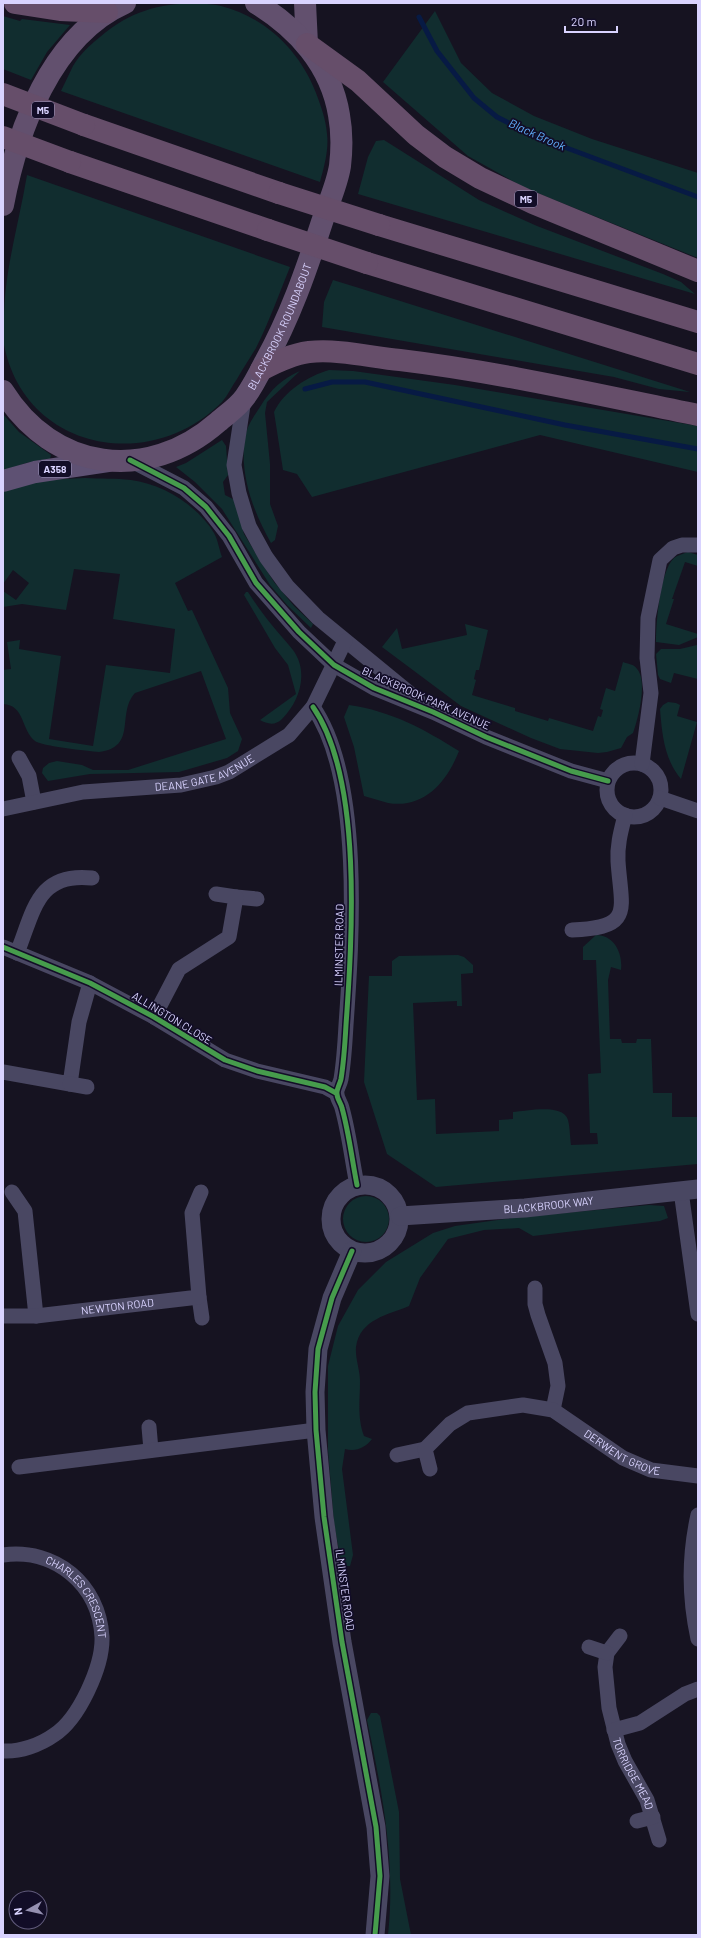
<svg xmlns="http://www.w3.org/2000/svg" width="701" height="1938" font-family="Barlow,sans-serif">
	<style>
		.green { fill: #112d2f }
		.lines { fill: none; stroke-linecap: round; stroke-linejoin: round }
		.stream { stroke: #071a44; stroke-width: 5 }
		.minor { stroke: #494762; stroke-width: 15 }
		.tertiary { stroke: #494762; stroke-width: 19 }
		.primary { stroke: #5e5173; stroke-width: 22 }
		.trunk { stroke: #62506e; stroke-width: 22 }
		.motorway { stroke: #664e6a; stroke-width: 22 }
		.motorway-bridge { stroke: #664e6a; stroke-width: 22 }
		.cycleway-casing { stroke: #120d27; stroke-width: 8 }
		.cycleway { stroke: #469c4c; stroke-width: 5 }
		.labels { text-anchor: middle; stroke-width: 3.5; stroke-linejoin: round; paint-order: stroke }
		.shield { fill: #120d27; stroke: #9d98be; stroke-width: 1 }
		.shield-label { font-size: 10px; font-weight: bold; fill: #d9d3ff }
		.street-label { font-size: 11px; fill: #d9d3ff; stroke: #120d27 }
		.water-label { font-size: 12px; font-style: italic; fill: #61b1ff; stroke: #120d27 }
	</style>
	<rect width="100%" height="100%" fill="#161321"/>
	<path class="green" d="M197,3C205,4 213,4 221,6C265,17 300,51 316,93C321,106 326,120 327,134C329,150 324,167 320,182L61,91C65,83 69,74 73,66C80,54 90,45 100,37C131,11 157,4 197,3Z
		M435,11L461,63L492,93L534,116L592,139L698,173V258L525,188L468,156L383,82Z
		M3,16L20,21L22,19L70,25L47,52L31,80L3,69Z
		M384,140L479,200L537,226L663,274L681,282L695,294L358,194L368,157L376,141Z
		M27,175L290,267C279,294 269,322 256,348C250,358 243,368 237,379C232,386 228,395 222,402C151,474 25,451 4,345C3,339 4,331 4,324C3,274 19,224 27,175Z
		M333,280L359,288L690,392L659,389L614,377L322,327L324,302Z
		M329,370L353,371L455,385L698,426V472L540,435L312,497L297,474L283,470L274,412C284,391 308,376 329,370Z
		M300,371L267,402L265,413L270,464V504L278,526L275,540L271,543C253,511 239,474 245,437C247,426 254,416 260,407C271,389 282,379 300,371Z
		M3,414L19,432L51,455L50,459L26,463L3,471Z
		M222,440L226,446L228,475L223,482L225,495L235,500L244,534L255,552L274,582L294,606L313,624L311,628L287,605L270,585L222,509L195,482L176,467L186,463Z
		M85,478C100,479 116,478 131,480C163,484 198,506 214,533C218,540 219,549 222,557L175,583L188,611L192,610L228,688L230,713L242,739L238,751L227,758L179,772L90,774L48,781L42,773L43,768L49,763L57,761L82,765L93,770H128L226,739L201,671L135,693C116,714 138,747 99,752C88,751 41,746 35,741C21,730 25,705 3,704V670L11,669L7,642L20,640L19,649L61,656L49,739L93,746L106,665L170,673L175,629L113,619L120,574L74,569L66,610L22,604L3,607V591L16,600L29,583L13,570L3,584V492C31,480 55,479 85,478Z
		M688,552L698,555V566L685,562L672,599H674L666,624L698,634V637L679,645L656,642C656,623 660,571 674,558C678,555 683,554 688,552Z
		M246,592H248C255,603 263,614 271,624C278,633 286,641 293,650C309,672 300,701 282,719C275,726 267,724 260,720L296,694L288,665L275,648L244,595Z
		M465,624L488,630L479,670H476L474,679L476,680L472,695L515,708V711L548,721L549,718L593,731L598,716L601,717L603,710L600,709L606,688L615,691L623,662C628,664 634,664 637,669C648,681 638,719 633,733L627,737L621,748L607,752L598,753L560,749L531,738L461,706L382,647L397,628L402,649L467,635Z
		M697,645L698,679L674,673L671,683L660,679L658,675L656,654L661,649H680Z
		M668,702L676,703L680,705L677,716L697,722L681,779C664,759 662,733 660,709L663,705Z
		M349,705C391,711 424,729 459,751C447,782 424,809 388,803C380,801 372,798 364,796L354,747L344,717Z
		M596,935C614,935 623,953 621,970L611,967L608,980L610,1039H621L622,1043H636L637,1039H651L653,1093H672V1117H698V1164L436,1187L387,1154L364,1082L369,976H392V961L399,956L458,955L464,957L473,965V973L461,974L462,1006H457V1001L413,1003L417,1100L435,1099L436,1134L499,1131V1120L513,1119V1112C527,1111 563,1103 568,1120C570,1128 570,1138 571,1145L598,1144L597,1133H590L588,1074L601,1073L596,960H583V947Z
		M343 1219a23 23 0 1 1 46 0a23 23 0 1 1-46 0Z
		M649,1205L664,1206L668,1218L660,1221L533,1236L519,1228L484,1230L448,1239L420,1278L409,1306C388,1315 360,1319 356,1347C355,1358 360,1370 360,1381C360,1401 357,1417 364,1436L372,1439C365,1448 356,1452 345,1449L342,1469L353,1555L350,1566H344L340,1556L334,1523L328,1450V1366L338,1326L358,1290L386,1262L433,1233L455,1226L512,1218Z
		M371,1713H377L380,1716L399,1812L400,1879L411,1935H388C396,1861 382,1791 367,1720Z"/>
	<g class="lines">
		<path class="stream" d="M419,17L437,51L474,98L497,117L532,135L698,197
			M305,389L332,382H365L565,425L698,449"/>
		<g class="minor">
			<path d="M244,399L234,465L239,493L249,526L266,557L287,586L318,618L418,700"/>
			<path d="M130,460L184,488L206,507L229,536L256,583L299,632L334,665L374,688L433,712L486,737L571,771L608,781"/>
			<path d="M313,707C363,779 352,940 346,1025C345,1043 344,1061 341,1079C340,1084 336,1090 337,1094C337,1099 341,1103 342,1108C349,1133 352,1160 357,1185"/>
			<path d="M19,758L29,776L34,802"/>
			<circle cx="634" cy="790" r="27"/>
			<path d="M642,764L651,693L647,658L648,618L660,560L673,548L682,545H698"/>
			<path d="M660,798L698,811"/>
			<path id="s1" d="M3,809L83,792L181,785L216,777L229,772L289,735L313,707L345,641"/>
			<path d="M236,897L257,899"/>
			<path d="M572,930C635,928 621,909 618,861C617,845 621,831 625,815"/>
			<path d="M3,947L90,983L154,1017L225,1060L257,1071L325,1087L336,1093"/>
			<path d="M17,953C34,911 37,872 92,878"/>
			<path d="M154,1017L179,969L229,937L236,897L216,894"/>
			<path d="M3,1072L70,1084L79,1022L90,983"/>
			<path d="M70,1084L87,1087"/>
			<path d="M681,1191L698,1314"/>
			<path d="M12,1192L25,1211L36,1316"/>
			<path d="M535,1288V1304L538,1315L555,1363L558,1386L553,1410"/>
			<path d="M199,1297L202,1318"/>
			<path id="s2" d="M3,1316H36L199,1297L192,1213L201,1192"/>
			<path d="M149,1427L151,1450"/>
			<path d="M397,1455L425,1449"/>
			<path d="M19,1467L316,1430"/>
			<path id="s3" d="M430,1469L425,1449L450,1424L468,1413L523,1405L553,1410L623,1458L651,1470L698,1476"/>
			<path d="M698,1515C689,1555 689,1598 698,1639"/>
			<path id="s4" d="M3,1555C55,1548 99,1584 102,1637C103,1666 79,1719 54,1735C40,1745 20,1752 3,1751"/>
			<path id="s5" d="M620,1636L607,1653L605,1667L609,1708L618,1744L625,1761L647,1800L659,1840"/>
			<path d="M589,1647L607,1653"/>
			<path d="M614,1730L640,1723L685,1694L698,1689"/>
			<path d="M637,1821L653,1817"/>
		</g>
		<g class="tertiary">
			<circle cx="365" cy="1219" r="34"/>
			<path id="s6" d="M400,1216L525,1208L698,1189"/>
			<path d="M352,1251L332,1298L318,1349L315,1392L316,1430L324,1517L342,1642L376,1827L380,1876L375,1935"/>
		</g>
		<path class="primary" d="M3,481L35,472L108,461"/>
		<g class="trunk">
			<path d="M305,3L307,44"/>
			<path d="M3,205C17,131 51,36 125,3"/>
			<path id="s7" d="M3,391C53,471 147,484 218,422C227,414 238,407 245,397C253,386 259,374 265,362C290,317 306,271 322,222C328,204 337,185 340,166C342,149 342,131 339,115C331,65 297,28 256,3"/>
		</g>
		<path class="motorway" d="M15,3L60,10L107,12
			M307,44L358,81L416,135L445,157L480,178L533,203L698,271
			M84,125L279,193
			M70,162L268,230
			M379,225L698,322
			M367,263L698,364
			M261,370C276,362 292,354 309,352C339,349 370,357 400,360C500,372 599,395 698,415"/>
		<path class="motorway-bridge" d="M3,94L84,125
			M3,137L70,162
			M279,193L379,225
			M268,230L367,263"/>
		<defs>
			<path id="cycleway" d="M130,460L184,488L206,507L229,536L256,583L299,632L334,665L374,688L433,712L486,737L571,771L608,781
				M313,707C363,779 352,940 346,1025C345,1043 344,1061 341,1079C340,1084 336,1090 337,1094C337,1099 341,1103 342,1108C349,1133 352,1160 357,1185
				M3,947L90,983L154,1017L225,1060L257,1071L325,1087L336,1093
				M352,1251L332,1298L318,1349L315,1392L316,1430L324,1517L342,1642L376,1827L380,1876L375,1935"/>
		</defs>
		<use href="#cycleway" class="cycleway-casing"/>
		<use href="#cycleway" class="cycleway"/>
	</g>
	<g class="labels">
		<g class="shield">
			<rect x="32" y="102" width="22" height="16" rx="3"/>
			<rect x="515" y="191" width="22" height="16" rx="3"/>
			<rect x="39" y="461" width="32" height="16" rx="3"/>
		</g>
		<g class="shield-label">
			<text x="43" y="114">M5</text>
			<text x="526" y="203">M5</text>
			<text x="55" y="473">A358</text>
		</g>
		<g class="street-label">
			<text dy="4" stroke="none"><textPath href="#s7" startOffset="366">BLACKBROOK ROUNDABOUT</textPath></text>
			<text transform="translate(426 698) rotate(24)" y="4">BLACKBROOK PARK AVENUE</text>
			<text dy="4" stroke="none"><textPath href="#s1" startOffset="206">DEANE GATE AVENUE</textPath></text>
			<text transform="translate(339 945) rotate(-89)" y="4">ILMINSTER ROAD</text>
			<text transform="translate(172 1018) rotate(31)" y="4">ALLINGTON CLOSE</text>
			<text dy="4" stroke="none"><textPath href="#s6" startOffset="149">BLACKBROOK WAY</textPath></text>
			<text dy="4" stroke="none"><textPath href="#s2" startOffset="115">NEWTON ROAD</textPath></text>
			<text dy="4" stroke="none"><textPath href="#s3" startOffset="245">DERWENT GROVE</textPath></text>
			<text transform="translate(345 1590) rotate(82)" y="4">ILMINSTER ROAD</text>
			<text dy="4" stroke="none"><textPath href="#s4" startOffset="95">CHARLES CRESCENT</textPath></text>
			<text dy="4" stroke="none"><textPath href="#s5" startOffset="147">TORRIDGE MEAD</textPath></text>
		</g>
		<g class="water-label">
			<text transform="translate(537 135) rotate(24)" y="4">Black Brook</text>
		</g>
	</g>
	<rect width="701" height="1938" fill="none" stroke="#d9d3ff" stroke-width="8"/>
	<g transform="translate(28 1910) rotate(262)"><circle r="19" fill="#120d27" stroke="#625c7d"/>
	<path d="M0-3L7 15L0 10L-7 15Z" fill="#9590b1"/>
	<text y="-6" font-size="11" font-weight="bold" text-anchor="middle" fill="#d9d3ff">N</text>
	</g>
	<path d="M565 26v6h52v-6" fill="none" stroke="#d9d3ff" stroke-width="2"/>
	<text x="571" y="26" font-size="12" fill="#d9d3ff" stroke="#120d27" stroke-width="3" paint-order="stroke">20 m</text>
</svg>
